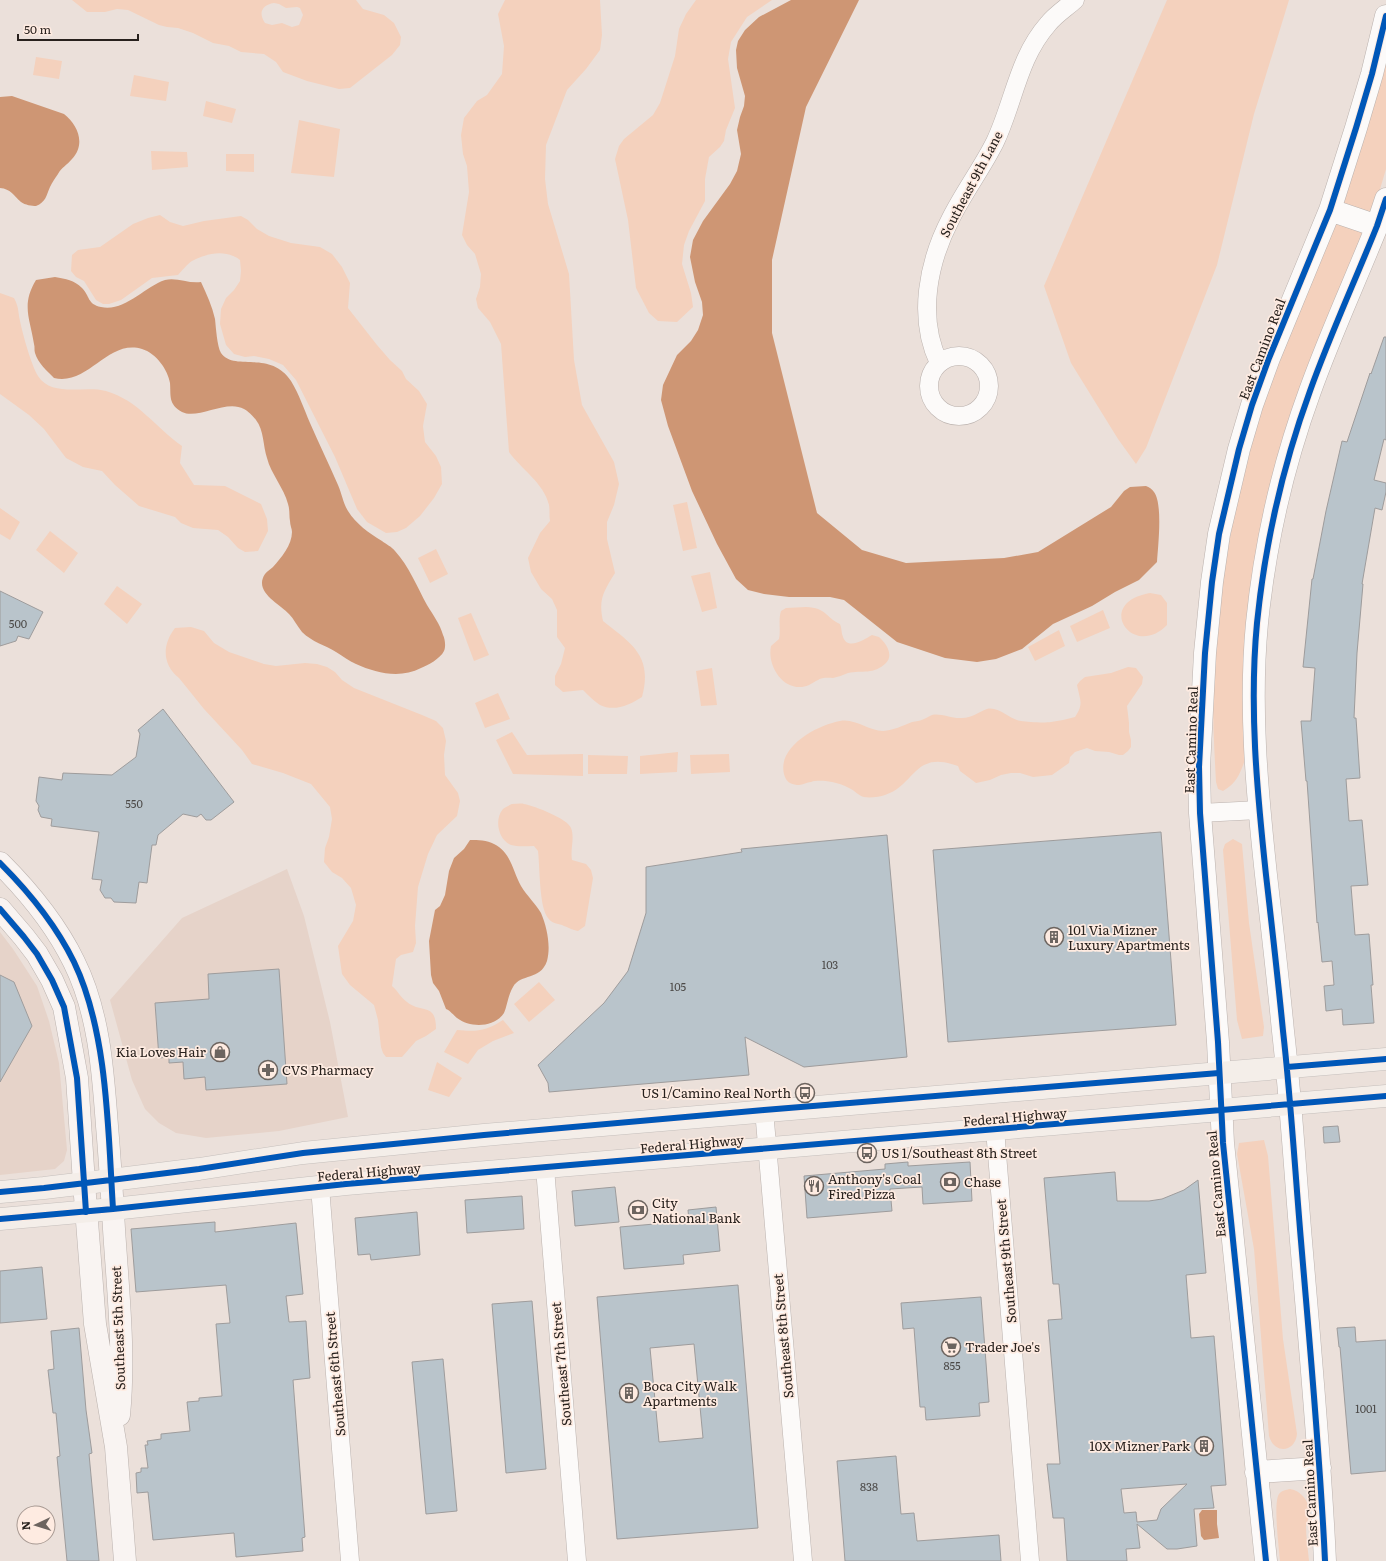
<svg xmlns="http://www.w3.org/2000/svg" width="1386" height="1561" font-family="Literata,serif">
	<style>
		.built { fill: #e6d3c9 }
		.green { fill: #f4d1bd; fill-rule: evenodd }
		.water { fill: #ce9674 }
		.building { fill: #b9c4cb; stroke: #9e9c9c; fill-rule: evenodd }
		.lines { fill: none; stroke-linecap: round; stroke-linejoin: round }
		.minor-casing { stroke: #bbb2ae; stroke-width: 19 }
		.tertiary-casing { stroke: #bbb2ae; stroke-width: 23 }
		.secondary-casing { stroke: #bbb2ae; stroke-width: 23 }
		.primary-casing { stroke: #c5bfbc; stroke-width: 23 }
		.minor { stroke: #fcfaf9; stroke-width: 18 }
		.tertiary { stroke: #fcfaf9; stroke-width: 22 }
		.secondary { stroke: #f9f4f2; stroke-width: 22 }
		.primary { stroke: #f4eee9; stroke-width: 22 }
		.cycleway-casing { stroke: #feebe1; stroke-width: 8 }
		.cycleway { stroke: #0057b8; stroke-width: 6 }
		.labels { text-anchor: middle; stroke-width: 3.5; stroke-linejoin: round; paint-order: stroke }
		.number-label { font-size: 11px; fill: #4c4a48 }
		.street-label { font-size: 13px; fill: #28211d; stroke: #feebe1 }
		.poi-label { font-size: 13px; fill: #28211d; stroke: #feebe1; text-anchor: start }
	</style>
	<rect width="100%" height="100%" fill="#ebe0da"/>
	<path class="built" d="M287,869L304,916L330,1022L348,1117L279,1131L206,1138L176,1133L159,1123L145,1109L132,1080L110,1000L182,918Z
		M0,932L13,949L37,986L49,1021L59,1063L67,1150L64,1161L55,1169L0,1175Z"/>
	<path class="green" d="M72,0H356L363,9L384,15L394,23L401,37L400,45L392,55L350,88L339,89L307,81L283,72L276,62L264,54L241,52L229,46L213,43L193,33L178,28L167,27L159,25L128,10L117,9L105,12H87ZM274,3L279,4L286,8L297,7L300,8L303,15L299,25L292,27L282,23L272,25L265,23C258,13 262,5 274,3Z
		M505,0H600L602,35L600,50L586,69L567,90L546,145L545,179L548,204L569,274L574,360L582,405L614,462L619,484L614,505L607,522V539L615,573C604,591 598,599 603,621C632,644 653,656 642,697C630,705 614,712 600,705C594,701 588,695 583,690L563,692L555,685V676L561,664L565,648L557,637V610L552,599L541,589L531,572L528,558L540,533L550,521C549,516 550,510 549,505C544,483 521,469 509,452L501,344L490,322L478,308L476,299L480,287L481,274L475,254L467,245L462,235L469,192L467,166L463,154L461,135L464,118L477,101L487,95L502,74L504,46L498,14Z
		M696,0H772L747,17L731,42L728,59L735,108L726,130L724,141L720,147L709,157L705,179V201L689,231L684,245L682,264L691,293L693,307L677,322L658,321L649,313L636,288L628,220L615,159L619,146L624,139L653,115L660,103L675,56L679,29L686,14Z
		M1167,0H1289L1254,114L1217,265L1146,448L1136,464L1118,439L1071,363L1044,286Z
		M1386,56V169L1375,206L1370,213L1343,206L1345,193Z
		M36,57L62,61L59,79L33,75Z
		M134,75L169,82L166,101L130,96Z
		M206,101L236,109L232,123L203,116Z
		M299,120L340,129L334,177L291,173Z
		M151,151L187,152L188,167L152,170Z
		M226,154H254V172L226,171Z
		M160,215L170,222L183,226L204,221L241,216L248,220L257,229L269,236L291,243L320,247L332,254L342,267L350,283L348,308L377,345L390,360L402,371L406,379L419,391L427,404L423,426L425,442L436,456L441,467L442,484L434,498L420,516L406,528L397,532L386,533L367,522L357,509L335,457L296,380L283,365L269,359L254,356L245,357L234,354L226,345L220,324L221,309L226,298L234,290L240,281L241,271L240,260C226,249 207,253 192,261C187,264 182,271 178,275L152,278L121,300L109,304H103L96,300L84,281L76,277L71,271L72,255L78,250L100,247L133,224L148,218Z
		M1337,222L1364,233L1288,428L1247,754C1241,770 1239,782 1223,791L1218,789L1216,782C1214,745 1212,708 1214,671C1220,561 1243,459 1279,355C1285,340 1292,326 1298,311C1311,282 1324,252 1337,222Z
		M0,293L14,298C19,307 18,312 20,321C23,335 31,364 38,376C52,398 85,385 106,391C138,400 156,428 182,446L180,463L194,485L225,486L261,504L267,519L268,531L258,551L245,552L238,548L228,537L218,530L193,528L181,523L175,517L139,506L115,485L102,471L83,467L66,458L44,429L29,415L0,394Z
		M687,502L697,548L683,551L673,505Z
		M0,508L20,522L10,540L0,534Z
		M50,531L78,553L64,573L36,550Z
		M436,549L448,574L430,583L418,558Z
		M710,572L717,608L702,612L691,576Z
		M117,586L142,604L127,624L104,604Z
		M1150,593L1161,595L1167,603V625C1133,660 1093,603 1150,593Z
		M806,607C827,608 825,617 840,624C842,628 841,633 843,637C848,651 865,639 872,635L879,637C886,643 894,655 886,663C874,675 862,670 848,673C843,675 838,677 833,678C828,678 823,677 818,680C812,683 809,686 802,687C781,689 767,664 771,646L779,639C781,630 778,620 781,611L786,608Z
		M1103,610L1110,628L1077,642L1070,626Z
		M471,613L489,655L474,661L458,618Z
		M191,627L204,631L214,643L229,652L264,664L276,666L305,663L317,664L327,667L335,672L342,680L354,688L422,715L436,721L443,728L446,741L444,755L445,775L458,793L460,801L457,816L437,835L428,854L418,887L415,926L416,943L413,952L401,955L396,959L392,986C398,991 401,998 407,1002C422,1014 436,1002 436,1029L426,1036L416,1041L402,1057H386L383,1053L381,1047L378,1020L374,1005L350,985L342,974L338,946L353,921L356,905L351,888L342,878L332,872L324,862L325,848L329,837L332,819L330,807L311,784L283,773L252,764L242,750L204,709L179,678C162,664 162,645 175,628Z
		M1059,630L1065,646L1035,661L1028,647Z
		M1128,667L1136,668L1143,677L1142,684L1127,706L1129,723V732L1131,740V747L1128,751L1123,755H1119L1109,752L1095,751L1087,748L1075,752L1070,757L1069,763L1052,775L1033,777L1020,773H1011L1001,775L990,780L976,783L960,771L958,766C913,750 916,785 885,795C880,797 870,798 864,797C859,796 854,790 849,788C844,785 837,783 832,782C825,781 817,780 811,782C807,782 803,785 799,785C793,785 787,783 785,777C774,748 817,725 840,721C855,718 869,731 883,731C894,730 902,726 912,722C916,721 920,721 924,719C927,718 929,716 932,715C941,713 952,719 962,718C972,718 978,712 987,709C999,706 1010,720 1021,721C1028,722 1044,723 1051,722C1059,721 1067,719 1075,717C1084,704 1080,700 1077,685L1080,681L1085,677L1111,673Z
		M712,668L717,705L701,706L696,671Z
		M498,693L510,719L485,728L475,703Z
		M512,732L527,755L583,754V776L513,774L496,740Z
		M678,752L677,772L640,774V756Z
		M729,754L730,772L691,774L690,755Z
		M588,755L628,756L627,774H588Z
		M512,804C516,804 521,803 524,804C535,806 568,819 571,828C575,838 570,849 572,860L586,864L591,870L593,878L585,926L578,931C572,930 570,928 564,926C559,923 553,925 548,918C539,907 540,867 538,851L534,846C527,846 518,847 511,845C498,840 494,819 503,809C505,807 510,805 512,804Z
		M1233,839L1242,844L1249,923L1264,1027L1263,1036L1242,1039L1237,1020L1223,850L1225,844Z
		M539,982L555,1000L529,1022L514,1004Z
		M503,1020L514,1033L493,1041L478,1050L468,1064L444,1052L457,1030C477,1032 486,1031 503,1020Z
		M437,1062L462,1078L449,1097L428,1090Z
		M1264,1140L1268,1156L1283,1339L1297,1434C1295,1453 1274,1454 1269,1436L1254,1249L1237,1154L1239,1143Z
		M1290,1489C1302,1491 1310,1502 1309,1514C1309,1518 1307,1522 1306,1526C1306,1537 1308,1550 1309,1561H1280C1279,1548 1273,1503 1279,1494C1282,1490 1286,1490 1290,1489Z"/>
	<path class="water" d="M791,0H859L806,107L772,260V333L817,513L862,550L906,563L1004,558L1038,552L1111,507L1124,491L1130,487L1146,486C1149,487 1152,489 1154,492C1163,504 1158,546 1157,562L1139,580L1115,592L1092,606L1053,624L1022,649L996,659L977,662L945,658L897,642L844,600L830,597H789L764,594L748,590L736,579L717,544L692,491L668,426L661,400L663,385L677,355L691,341L698,330L703,315L702,302L695,282L690,257L693,240L703,221L730,184L737,171L741,154L737,130L740,117L744,106L745,96L737,68L736,50L738,41L745,30L759,17Z
		M12,96L64,114C78,125 86,144 72,159C67,165 62,167 58,174C55,178 52,183 50,187C46,196 46,202 36,206C32,206 25,205 21,202C13,195 11,189 0,188V97Z
		M55,277C66,279 74,280 82,288C90,296 87,304 101,307C125,312 144,287 165,280C177,277 189,284 201,282C207,295 212,306 215,319C216,328 217,346 221,353C234,372 270,349 291,381C299,394 304,409 310,423C319,444 329,464 338,485C342,494 343,503 348,511C356,524 369,533 382,541C386,544 392,547 395,551C409,566 417,587 427,605C433,615 440,624 443,635C445,639 446,647 444,651C440,659 428,665 421,668C400,679 376,673 356,664C349,661 343,656 336,652C325,645 312,642 302,632C297,626 294,619 289,614C280,604 253,592 265,574C267,571 271,569 273,567C281,558 292,545 292,532C292,529 290,525 290,521C289,516 290,510 288,504C284,488 271,474 267,458C263,446 264,430 256,420C254,417 247,410 244,409C226,399 198,420 182,412C168,404 171,396 170,383C168,370 156,353 142,349C107,339 89,386 54,378C47,371 38,363 35,353C34,350 35,347 34,344C30,318 21,305 36,280Z
		M470,840C478,840 487,840 494,844C511,852 513,872 521,886C527,896 536,904 541,913C547,927 551,946 547,961C540,981 521,973 513,987C508,995 507,1007 504,1013C494,1028 470,1028 457,1018C453,1015 451,1011 446,1009L439,991L433,983L431,975L429,941L435,910L440,906L445,895L449,871L454,858L464,849Z
		M1202,1510H1217V1524L1219,1538L1204,1540L1201,1536L1199,1514Z"/>
	<path class="building" d="M1384,337H1386V440L1384,439L1374,480L1386,483V492L1382,510L1375,508L1362,584H1363L1357,653L1354,718H1356L1360,778L1346,779L1349,821L1362,820L1368,885L1351,886L1355,935L1369,934L1373,985H1371L1374,1023L1343,1025L1342,1009L1326,1011L1324,986L1334,985L1332,961L1322,962L1318,922L1317,923L1307,781H1306L1301,721H1311L1315,668L1303,667L1312,579H1313L1326,511L1342,441L1347,442L1370,373L1371,374Z
		M0,591L43,612L29,639L18,636L16,641L0,646Z
		M163,709L234,802L211,820H206L201,814L197,817L183,814L158,835L156,845H152L147,883L139,882L136,903L114,902L111,898H105L100,890L102,880L92,879L99,832L51,826L52,819L41,817L38,810L39,806L36,801L39,777L62,780L63,773L112,775L136,757L140,734L138,730Z
		M1161,832L1176,1025L948,1042L933,850Z
		M887,835L907,1057L804,1067L745,1037L749,1075L549,1092L548,1083L538,1065L604,1003L628,971L646,913V867L742,852L741,849Z
		M279,969L287,1084L206,1090L205,1077L184,1079L183,1062L169,1063V1057L159,1058L155,1003L209,999L208,974Z
		M0,975L14,982L32,1026L0,1082Z
		M1338,1126L1340,1142L1324,1143L1323,1127Z
		M908,1162V1166L970,1162L972,1201L923,1204L922,1187L890,1189L892,1211L807,1218L804,1176L885,1169V1164Z
		M1115,1172L1117,1201H1149L1162,1199L1184,1190L1198,1180L1206,1273L1186,1275L1191,1338L1214,1336L1226,1485L1211,1486L1214,1508L1194,1509L1197,1546L1177,1549H1167L1137,1524L1140,1548L1126,1549L1127,1561H1067L1064,1518H1053L1047,1464H1060L1048,1320L1062,1319L1059,1284H1053L1044,1178ZM1187,1484L1161,1509L1157,1520L1137,1522L1136,1512L1124,1513L1121,1489Z
		M615,1187L619,1222L575,1226L572,1191Z
		M522,1196L524,1229L467,1233L465,1200Z
		M716,1207L720,1251L683,1255L684,1264L624,1269L620,1227L689,1221L688,1210Z
		M417,1212L420,1255L371,1260L370,1254L358,1255L355,1218Z
		M215,1222V1232L296,1223L303,1294L286,1296L289,1322L306,1321L310,1378L293,1380L305,1537L302,1538L303,1551L236,1557L234,1533L153,1540L148,1492L137,1493L136,1473L141,1472V1468H148L145,1445H148L147,1441L161,1439V1434L190,1431L187,1402L199,1401V1398L222,1396L216,1324L230,1323L226,1285L136,1292L131,1229Z
		M42,1267L47,1319L0,1323V1271Z
		M738,1285L758,1528L617,1539L597,1297ZM694,1344L703,1438L659,1442L650,1348Z
		M981,1297L989,1402L979,1403L980,1416L926,1420L925,1407H920L914,1328L903,1329L901,1303Z
		M532,1301L546,1469L506,1473L492,1304Z
		M1355,1327L1356,1342L1386,1340V1471L1351,1474L1340,1347H1339L1337,1328Z
		M79,1328L86,1410L92,1453L89,1454L99,1561H67L57,1457L60,1456L56,1413H53L48,1370L54,1369L51,1331Z
		M443,1359L457,1511L426,1514L412,1362Z
		M896,1456L901,1514L914,1513L917,1541L999,1535L1001,1561H845L837,1461Z"/>
	<g class="lines">
		<defs>
			<path id="minor" d="M929 386a30 30 0 1 1 60 0a30 30 0 1 1-60 0Z
				M939,363C917,317 928,262 951,218C964,192 982,168 995,142C1014,102 1018,58 1048,24C1055,15 1066,8 1075,0
				M1200,813L1259,810
				M764,1110L803,1561
				M995,1129L1030,1561
				M545,1168L577,1561
				M320,1187L350,1561"/>
			<path id="tertiary" d="M1330,210L1377,226
				M1256,1472L1320,1468
				M1266,1561L1223,1143L1218,1042L1200,813L1199,767L1205,653L1212,582L1219,534L1239,449L1252,405L1269,358L1330,210L1356,128L1372,74L1386,16
				M1325,1561C1320,1454 1310,1348 1301,1241C1295,1171 1291,1101 1283,1031C1278,979 1272,927 1266,875C1257,791 1249,707 1257,623C1265,544 1283,465 1310,391C1330,335 1355,281 1377,226L1386,199"/>
			<path id="secondary" d="M0,863C29,892 56,925 74,962C99,1012 103,1071 107,1126C110,1160 112,1195 114,1229C118,1291 125,1354 119,1415
				M0,909L24,937L37,954L52,980L64,1007L77,1078L84,1183L95,1324L116,1447L125,1561"/>
			<path id="primary" d="M0,1192L44,1188L111,1180L199,1169L303,1153L484,1135L1386,1059
				M0,1219L113,1209L346,1184L1386,1096"/>
		</defs>
		<use href="#minor" class="minor-casing"/>
		<use href="#tertiary" class="tertiary-casing"/>
		<use href="#secondary" class="secondary-casing"/>
		<use href="#primary" class="primary-casing"/>
		<use href="#minor" class="minor"/>
		<use href="#tertiary" class="tertiary"/>
		<use href="#secondary" class="secondary"/>
		<use href="#primary" class="primary"/>
		<defs>
			<path id="cycleway" d="M0,863C29,892 56,925 74,962C108,1033 108,1131 113,1209
				M0,909L24,937L37,954L52,980L64,1007L77,1078L86,1212
				M1287,1067L1386,1059
				M0,1192L44,1188L111,1180L199,1169L303,1153L484,1135L764,1110L1219,1073
				M0,1219L113,1209L346,1184L1386,1096
				M1266,1561L1223,1143L1218,1042L1200,813L1199,767L1205,653L1212,582L1219,534L1239,449L1252,405L1269,358L1330,210L1356,128L1372,74L1386,16
				M1325,1561C1320,1454 1310,1348 1301,1241C1295,1171 1291,1101 1283,1031C1278,979 1272,927 1266,875C1257,791 1249,707 1257,623C1265,544 1283,465 1310,391C1330,335 1355,281 1377,226L1386,199"/>
		</defs>
		<use href="#cycleway" class="cycleway-casing"/>
		<use href="#cycleway" class="cycleway"/>
	</g>
	<defs>
		<symbol id="building-ring" viewBox="-11 -11 22 22"><circle r="9.5" fill="#feebe1" stroke="#6c645f" stroke-width="1.5"/><path d="M-4-6H4V6H1V3H-1V6H-4ZM-2.5-4.3h1.7v1.8h-1.7ZM.8-4.3h1.7v1.8H.8ZM-2.5-1h1.7V.8h-1.7ZM.8-1h1.7V.8H.8Z" fill="#6c645f"/></symbol>
		<symbol id="shop-ring" viewBox="-11 -11 22 22"><circle r="9.5" fill="#feebe1" stroke="#6c645f" stroke-width="1.5"/><path d="M-5-2.5h2.3a2.7 3.5 0 0 1 5.4 0H5L5.5 6h-11ZM-1.5-2.5h3a1.5 2.3 0 0 0-3 0Z" fill="#6c645f"/></symbol>
		<symbol id="pharmacy-ring" viewBox="-11 -11 22 22"><circle r="9.5" fill="#feebe1" stroke="#6c645f" stroke-width="1.5"/><path d="M-2-6h4v4h4v4h-4v4h-4v-4h-4v-4h4Z" fill="#6c645f"/></symbol>
		<symbol id="bus-ring" viewBox="-11 -11 22 22"><circle r="9.5" fill="#feebe1" stroke="#6c645f" stroke-width="1.5"/><path d="M-5-6H5V4H4V6H2V4H-2V6H-4V4H-5ZM-3.5-4V0h7V-4ZM-3.5 1.2v1.5H-2V1.2ZM2 1.2v1.5H3.5V1.2Z" fill="#6c645f"/></symbol>
		<symbol id="bank-ring" viewBox="-11 -11 22 22"><circle r="9.5" fill="#feebe1" stroke="#6c645f" stroke-width="1.5"/><path d="M-6-4H6V4H-6ZM0-2.3a2.3 2.3 0 1 0 0 4.6a2.3 2.3 0 1 0 0-4.6Z" fill="#6c645f"/></symbol>
		<symbol id="restaurant-ring" viewBox="-11 -11 22 22"><circle r="9.5" fill="#feebe1" stroke="#6c645f" stroke-width="1.5"/><path d="M-5-6h1v4h1v-4h1v4h1v-4h1v5L-1.5 .5V6h-2V.5L-5-1ZM5-6V6H3V1.5H1.5Q1.5-4 5-6Z" fill="#6c645f"/></symbol>
		<symbol id="supermarket-ring" viewBox="-11 -11 22 22"><circle r="9.5" fill="#feebe1" stroke="#6c645f" stroke-width="1.5"/><path d="M-6-5.5h2.5l.6 2H6L4.5 2H-2.5L-4.4-4H-6ZM-1.5 3.2a1.3 1.3 0 1 0 .1 0ZM3 3.2a1.3 1.3 0 1 0 .1 0Z" fill="#6c645f"/></symbol>
	</defs>
	<g fill-rule="evenodd">
		<use href="#building-ring" x="1043" y="926" width="22" height="22"/>
		<use href="#shop-ring" x="209" y="1041" width="22" height="22"/>
		<use href="#pharmacy-ring" x="257" y="1059" width="22" height="22"/>
		<use href="#bus-ring" x="794" y="1082" width="22" height="22"/>
		<use href="#bus-ring" x="856" y="1142" width="22" height="22"/>
		<use href="#bank-ring" x="939" y="1171" width="22" height="22"/>
		<use href="#restaurant-ring" x="803" y="1175" width="22" height="22"/>
		<use href="#bank-ring" x="627" y="1199" width="22" height="22"/>
		<use href="#supermarket-ring" x="940" y="1336" width="22" height="22"/>
		<use href="#building-ring" x="618" y="1382" width="22" height="22"/>
		<use href="#building-ring" x="1193" y="1435" width="22" height="22"/>
	</g>
	<g class="labels">
		<g class="number-label">
			<text x="18" y="628">500</text>
			<text x="134" y="808">550</text>
			<text x="830" y="969">103</text>
			<text x="678" y="991">105</text>
			<text x="952" y="1370">855</text>
			<text x="1366" y="1413">1001</text>
			<text x="869" y="1491">838</text>
		</g>
		<g class="street-label">
			<text transform="translate(971 184) rotate(-62)" y="5">Southeast 9th Lane</text>
			<text transform="translate(1262 349) rotate(-69)" y="5">East Camino Real</text>
			<text transform="translate(1191 740) rotate(-88)" y="5">East Camino Real</text>
			<text transform="translate(1015 1117) rotate(-5)" y="5">Federal Highway</text>
			<text transform="translate(692 1144) rotate(-5)" y="5">Federal Highway</text>
			<text transform="translate(369 1172) rotate(-5)" y="5">Federal Highway</text>
			<text transform="translate(1216 1184) rotate(-95)" y="5">East Camino Real</text>
			<text transform="translate(1006 1261) rotate(-95)" y="5">Southeast 9th Street</text>
			<text transform="translate(118 1328) rotate(-92)" y="5">Southeast 5th Street</text>
			<text transform="translate(783 1336) rotate(-95)" y="5">Southeast 8th Street</text>
			<text transform="translate(561 1364) rotate(-95)" y="5">Southeast 7th Street</text>
			<text transform="translate(335 1374) rotate(-95)" y="5">Southeast 6th Street</text>
			<text transform="translate(1310 1493) rotate(-93)" y="5">East Camino Real</text>
		</g>
		<g class="poi-label">
			<text x="1068" y="935">101 Via Mizner<tspan x="1068" dy="15">Luxury Apartments</tspan></text>
			<text x="206" y="1057" text-anchor="end">Kia Loves Hair</text>
			<text x="282" y="1075">CVS Pharmacy</text>
			<text x="791" y="1098" text-anchor="end">US 1/Camino Real North</text>
			<text x="881" y="1158">US 1/Southeast 8th Street</text>
			<text x="828" y="1184">Anthony's Coal<tspan x="828" dy="15">Fired Pizza</tspan></text>
			<text x="964" y="1187">Chase</text>
			<text x="652" y="1208">City<tspan x="652" dy="15">National Bank</tspan></text>
			<text x="965" y="1352">Trader Joe's</text>
			<text x="643" y="1391">Boca City Walk<tspan x="643" dy="15">Apartments</tspan></text>
			<text x="1190" y="1451" text-anchor="end">10X Mizner Park</text>
		</g>
	</g>
	<g transform="translate(36 1525) rotate(266)"><circle r="19" fill="#feebe1" stroke="#a89a93"/>
	<path d="M0-3L7 15L0 10L-7 15Z" fill="#6c645f"/>
	<text y="-6" font-size="11" font-weight="bold" text-anchor="middle" fill="#28211d">N</text>
	</g>
	<path d="M18 34v6h120v-6" fill="none" stroke="#28211d" stroke-width="2"/>
	<text x="24" y="34" font-size="12" fill="#28211d" stroke="#feebe1" stroke-width="3" paint-order="stroke">50 m</text>
</svg>
